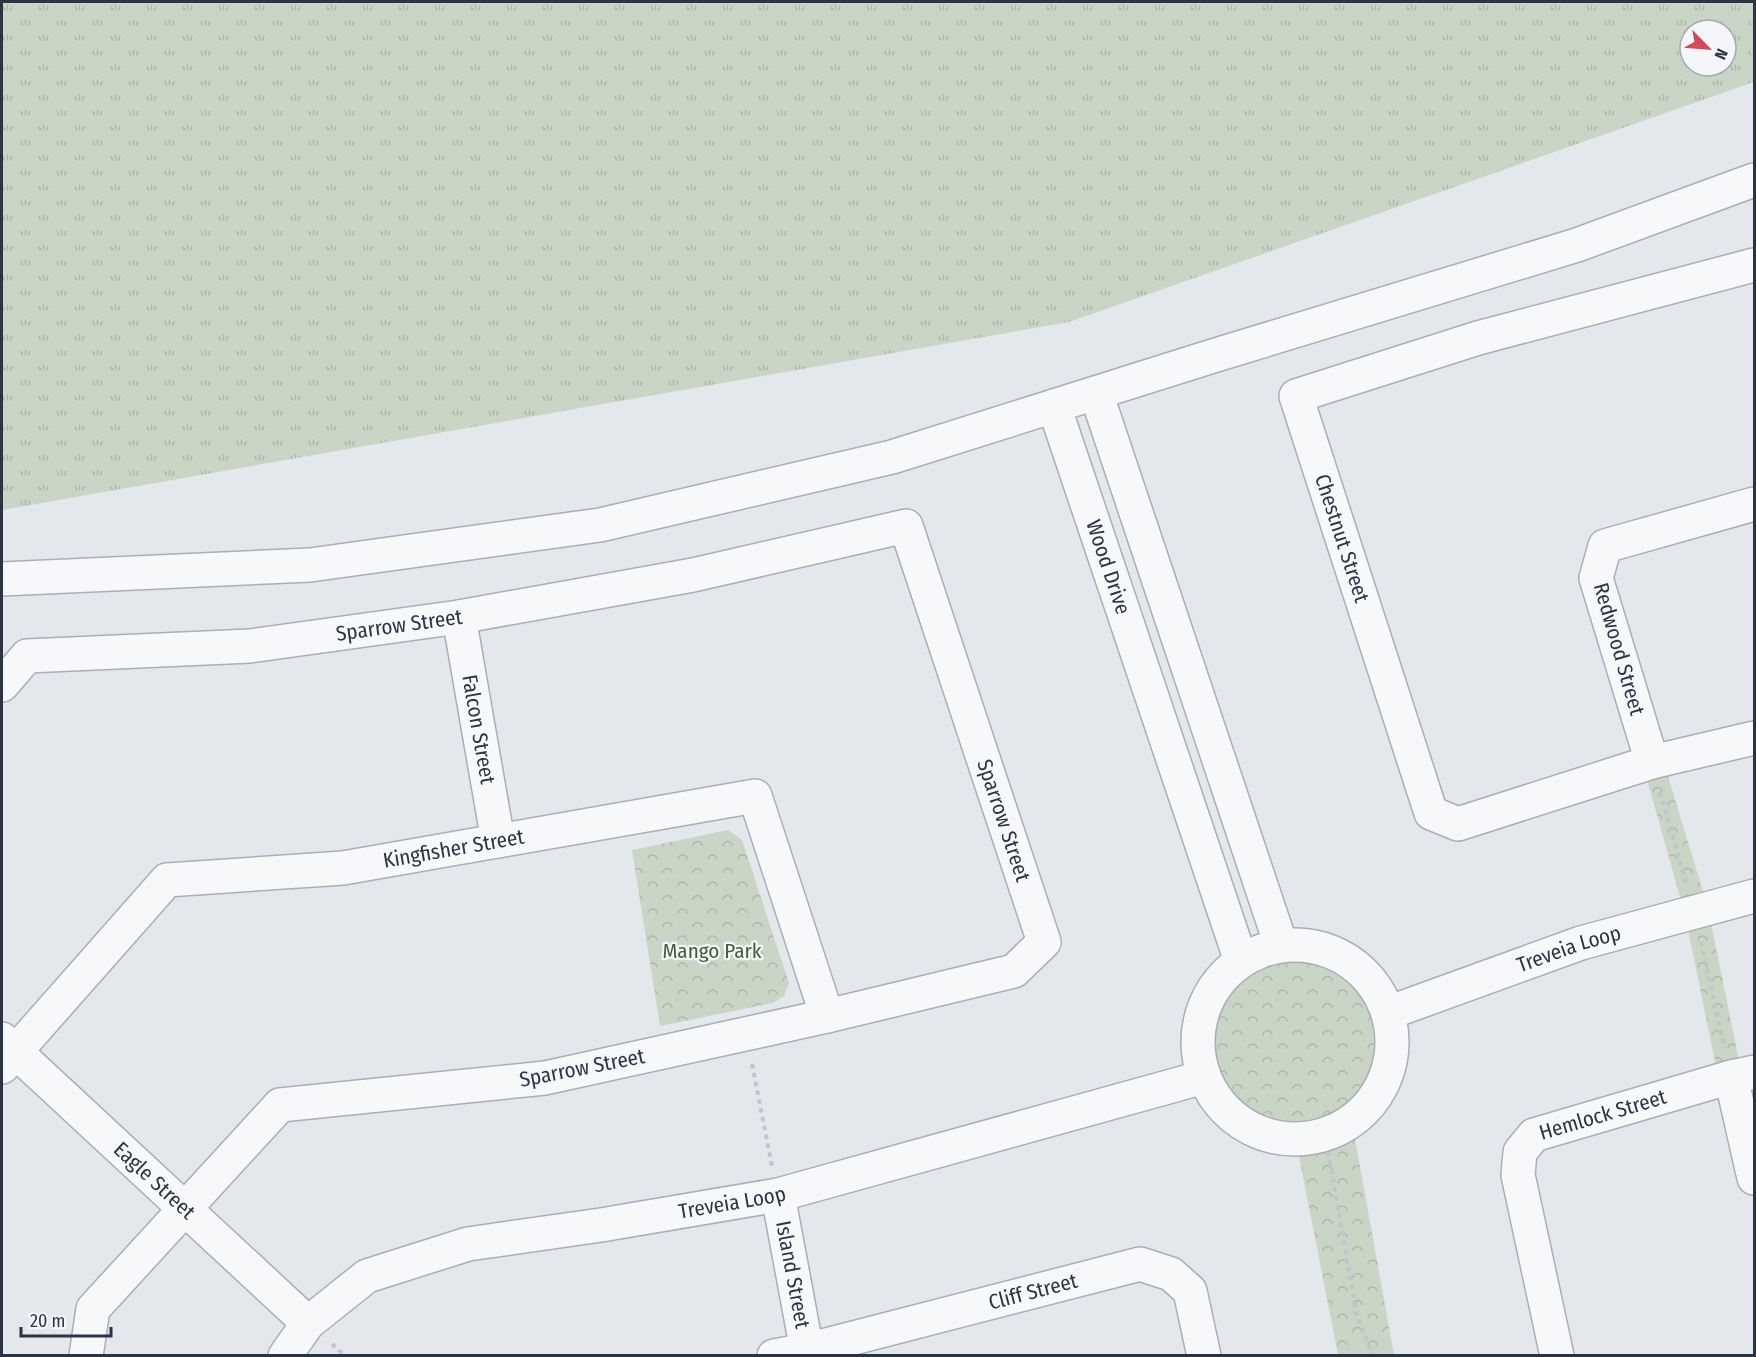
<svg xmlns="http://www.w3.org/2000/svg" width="1756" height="1357" font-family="'Fira Sans Condensed',sans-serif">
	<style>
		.grass { fill: url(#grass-tufts); fill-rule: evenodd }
		.park { fill: url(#park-crowns) }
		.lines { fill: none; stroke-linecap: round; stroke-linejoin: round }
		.minor-casing { stroke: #a9aeb7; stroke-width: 36 }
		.path { stroke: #c2c5cb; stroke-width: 4; stroke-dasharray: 4.5 4.5; stroke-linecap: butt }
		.minor { stroke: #f7f8fa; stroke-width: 33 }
		.labels { text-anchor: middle; stroke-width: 4.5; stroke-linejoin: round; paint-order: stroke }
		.street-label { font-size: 21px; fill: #2b3445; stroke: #f4f6f9 }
		.park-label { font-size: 21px; fill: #3f6138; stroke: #f4f6f9 }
	</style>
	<defs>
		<pattern id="grass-tufts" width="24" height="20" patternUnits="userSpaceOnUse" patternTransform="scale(1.5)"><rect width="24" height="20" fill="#c9d6c5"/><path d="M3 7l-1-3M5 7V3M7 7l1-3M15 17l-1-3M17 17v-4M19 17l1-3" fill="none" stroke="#adb8ab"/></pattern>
		<pattern id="park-crowns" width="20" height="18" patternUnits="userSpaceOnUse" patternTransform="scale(1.5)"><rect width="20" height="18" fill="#c9d6c5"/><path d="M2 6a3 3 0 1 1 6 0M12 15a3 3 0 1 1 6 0" fill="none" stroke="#adb8ab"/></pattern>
	</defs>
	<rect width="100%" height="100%" fill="#e4e7ec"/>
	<path class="grass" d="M2,2H1754V82L1069,322L2,510ZM1690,30H1726V66H1690Z"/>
	<path class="park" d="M1663,760L1708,908L1742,1076L1719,1081L1685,915L1643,765Z
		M728,830L742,840L789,983L784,996L773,1003L660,1026L632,850Z
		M1212 1040a82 82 0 1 1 164 0a82 82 0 1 1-164 0Z
		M1352,1122L1394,1355H1338L1296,1141L1324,1136Z"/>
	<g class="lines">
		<defs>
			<g id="minor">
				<path id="s1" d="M1754,265L1478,338L1296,396L1431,813L1458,824L1652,762L1754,738"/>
				<path d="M1096,393L1281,945"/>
				<path id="s2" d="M1054,406L1241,961"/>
				<path d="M2,579L310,565L600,525L892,457L1216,355L1577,245L1754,180"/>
				<path id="s3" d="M459,617L498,841"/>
				<path id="s4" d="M2,685L27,656L250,646L459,617L693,575L906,526L1044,942L1014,971L827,1016L545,1078L280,1105L93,1309L86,1356"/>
				<path d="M1652,762L1596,578L1605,546L1754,504"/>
				<circle cx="1295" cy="1042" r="97"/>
				<path id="s5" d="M1388,1013L1581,943L1754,896"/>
				<path id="s6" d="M2,1039L308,1323"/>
				<path id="s7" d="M2,1067L167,880L343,868L755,796L827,1016"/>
				<path d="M1731,1077L1754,1178"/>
				<path id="s8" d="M778,1195L808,1356"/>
				<path id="s9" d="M285,1356L308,1323L367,1276L468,1244L601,1225L778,1195L1204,1077"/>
				<path id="s10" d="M774,1356L807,1350L1140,1264L1171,1274L1190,1291L1204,1356"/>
				<path id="s11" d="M1557,1356L1518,1175L1520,1152L1534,1135L1731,1077L1754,1072"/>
			</g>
		</defs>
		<use href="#minor" class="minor-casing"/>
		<path class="path" d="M1660,792L1686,883
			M1701,942L1724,1046
			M752,1064L772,1166
			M1325,1134L1357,1316L1373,1356
			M332,1344L345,1356"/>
		<use href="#minor" class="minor"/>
	</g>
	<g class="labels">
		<g class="street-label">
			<text dy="7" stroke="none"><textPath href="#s1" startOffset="626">Chestnut Street</textPath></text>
			<text dy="7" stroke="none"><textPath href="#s2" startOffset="170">Wood Drive</textPath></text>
			<text dy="7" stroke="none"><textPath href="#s4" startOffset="412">Sparrow Street</textPath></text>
			<text transform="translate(1619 649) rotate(74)" y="7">Redwood Street</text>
			<text dy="7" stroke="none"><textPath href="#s3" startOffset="114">Falcon Street</textPath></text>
			<text dy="7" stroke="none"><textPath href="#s4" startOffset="1239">Sparrow Street</textPath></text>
			<text dy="7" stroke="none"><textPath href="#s7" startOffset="538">Kingfisher Street</textPath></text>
			<text dy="7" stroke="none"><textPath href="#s5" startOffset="192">Treveia Loop</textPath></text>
			<text transform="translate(582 1068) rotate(-11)" y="7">Sparrow Street</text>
			<text dy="7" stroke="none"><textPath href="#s11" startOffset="302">Hemlock Street</textPath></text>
			<text dy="7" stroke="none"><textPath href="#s6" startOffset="208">Eagle Street</textPath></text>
			<text dy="7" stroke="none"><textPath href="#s9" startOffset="489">Treveia Loop</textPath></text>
			<text dy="7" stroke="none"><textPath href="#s8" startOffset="81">Island Street</textPath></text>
			<text dy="7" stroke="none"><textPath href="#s10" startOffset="267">Cliff Street</textPath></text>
		</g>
		<g class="park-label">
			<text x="712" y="958">Mango Park</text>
		</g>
	</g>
	<rect width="1756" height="1357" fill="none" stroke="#2b3445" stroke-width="6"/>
	<g transform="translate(1708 48) rotate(115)"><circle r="28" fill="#f4f6f9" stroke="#a4a8b1" stroke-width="1.5"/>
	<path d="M0-4.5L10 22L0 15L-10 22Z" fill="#d1495b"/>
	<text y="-9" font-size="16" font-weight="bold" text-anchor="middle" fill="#2b3445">N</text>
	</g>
	<path d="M21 1327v9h90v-9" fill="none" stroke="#2b3445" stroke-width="3"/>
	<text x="30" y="1327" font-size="18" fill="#2b3445" stroke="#f4f6f9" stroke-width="4.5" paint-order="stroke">20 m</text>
</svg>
